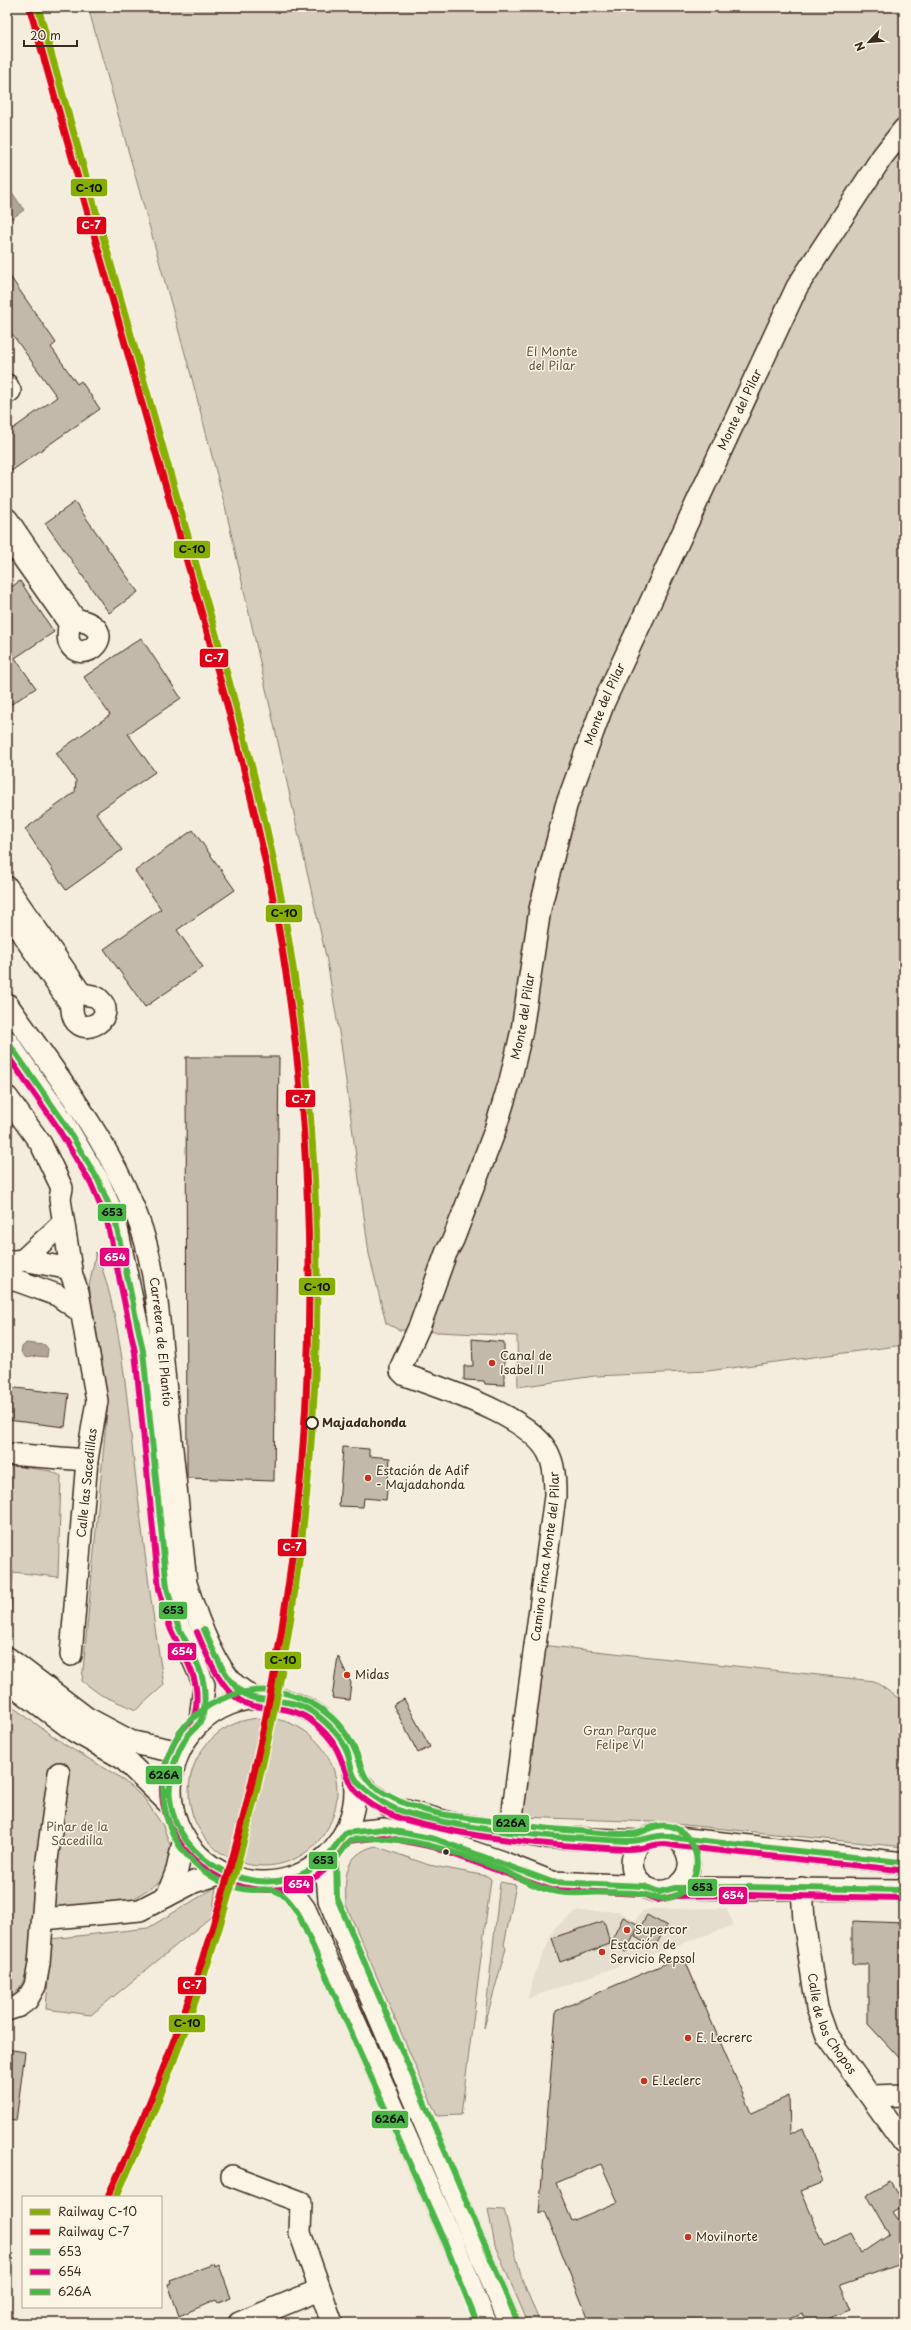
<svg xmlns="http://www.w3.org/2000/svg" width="911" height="2330" font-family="'Playpen Sans',sans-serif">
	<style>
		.built { fill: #e5ddce }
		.green { fill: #d6cdbd; stroke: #887c6e }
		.water { fill: #b0a596; stroke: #817466 }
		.building { fill: #c3b9aa; stroke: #3b2a1e; fill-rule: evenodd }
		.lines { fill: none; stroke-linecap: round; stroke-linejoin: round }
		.minor-casing { stroke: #3b2a1e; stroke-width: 24 }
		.highway-casing { stroke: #3b2a1e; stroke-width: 25 }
		.minor { stroke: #fcf5e5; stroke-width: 21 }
		.highway { stroke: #fcf5e5; stroke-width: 22 }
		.bus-1-casing { stroke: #fcf5e5; stroke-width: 9 }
		.bus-2-casing { stroke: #fcf5e5; stroke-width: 9 }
		.bus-3-casing { stroke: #fcf5e5; stroke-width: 9 }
		.bus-1 { stroke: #4ab747; stroke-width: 6 }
		.bus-2 { stroke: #e5007d; stroke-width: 6 }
		.bus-3 { stroke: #4ab747; stroke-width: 6 }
		.rail-1-casing { stroke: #fcf5e5; stroke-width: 10 }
		.rail-2-casing { stroke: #fcf5e5; stroke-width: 10 }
		.rail-1 { stroke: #87af03; stroke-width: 7 }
		.rail-2 { stroke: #de0118; stroke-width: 7 }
		.poi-dot { fill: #c8321e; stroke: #fcf5e5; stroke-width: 1.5 }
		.stop-dot { fill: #fcf5e5; stroke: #3b2a1e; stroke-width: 2 }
		.bus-dot { fill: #3b2a1e; stroke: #fcf5e5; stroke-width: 1.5 }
		.labels { text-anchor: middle; stroke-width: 3; stroke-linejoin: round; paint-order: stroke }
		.park-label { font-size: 12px; fill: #625346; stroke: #fcf5e5 }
		.street-label { font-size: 12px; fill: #3b2a1e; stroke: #fcf5e5 }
		.poi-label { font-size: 12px; fill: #3b2a1e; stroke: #fcf5e5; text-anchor: start }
		.stop-label { font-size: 12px; font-weight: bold; fill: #3b2a1e; stroke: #fcf5e5; text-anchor: start }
		.line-badge { stroke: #fcf5e5; stroke-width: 1.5 }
		.badge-label { font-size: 11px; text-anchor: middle; font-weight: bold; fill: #fff }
		.pale-badge-label { font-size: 11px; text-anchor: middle; font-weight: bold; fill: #111 }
	</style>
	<rect width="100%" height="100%" fill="#f4eddd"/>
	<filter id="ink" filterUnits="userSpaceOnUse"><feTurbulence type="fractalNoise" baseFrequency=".025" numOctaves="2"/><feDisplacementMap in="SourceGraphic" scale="8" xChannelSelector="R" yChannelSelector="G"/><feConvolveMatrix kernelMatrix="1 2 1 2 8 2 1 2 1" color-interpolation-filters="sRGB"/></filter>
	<g filter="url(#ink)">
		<path class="built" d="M726,1908L734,1925L527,1999L536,1971L555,1927L578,1911H618L635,1921L642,1911L651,1909Z"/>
		<path class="green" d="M88,7H904V1345L708,1371L595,1376L518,1387L517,1336L399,1330L386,1323L369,1254L341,1044L327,961L225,506L191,375Z
			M96,1252C120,1311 126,1391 133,1454C142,1531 151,1608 164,1685L136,1710L101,1695L82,1681L108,1401L89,1286Z
			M7,1465L51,1471L61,1476L58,1577L13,1572L10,1629L7,1627Z
			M540,1645L874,1681L904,1702V1847L655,1822L522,1817Z
			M7,1703L67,1746L118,1776L144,1798L163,1826L172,1850L168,1866L160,1882L131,1900L37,1910C33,1933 31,1991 7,1999Z
			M189 1792a74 74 0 1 1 148 0a74 74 0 1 1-148 0Z
			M375,1846L429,1865L487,1876L491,1879L461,2115L437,2116L346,1905C345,1877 343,1855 375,1846Z
			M500,1882L516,1885L504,1945L506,1948L484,2028Z
			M216,1887L212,1916L91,2015L46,2009L51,1939L148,1928Z
			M488,2209L504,2210L522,2279L540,2323H528L495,2246Z"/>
		<path class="water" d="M7,185L24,210L8,221L7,220Z
			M26,1343L45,1345L48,1349L47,1357L36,1356L26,1358L21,1352L22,1347Z"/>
		<path class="building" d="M7,272L56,343L51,347L77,384L81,381L100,409L7,474V433L57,397L7,327Z
			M75,502L138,592L109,613L45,523Z
			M20,581L54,632L15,658L36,688L7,707V590Z
			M141,638L181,698L128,734L155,772L96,813L122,850L66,890L25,829L75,792L76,781L56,753L110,715L84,677Z
			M193,830L235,890L177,930L203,967L145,1007L104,949L161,909L135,871Z
			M186,1057H279L274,1481L187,1478Z
			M472,1339L504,1342V1385L485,1384L484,1381L464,1380V1366H473Z
			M7,1387L69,1394L65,1427L7,1420Z
			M343,1447L369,1449V1456L390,1458L386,1500L364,1498L363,1507L339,1506Z
			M338,1656L351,1683L349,1700L332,1698Z
			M404,1699L430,1747L418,1753L393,1705Z
			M647,1915L667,1926L654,1948L635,1937Z
			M623,1917L639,1925L626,1952L610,1944L560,1962L552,1938L604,1921L610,1944Z
			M852,1921L904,1923V2063L868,2024V1964H852Z
			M683,1956L751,2113L789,2096L790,2134L803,2128L823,2182L801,2191L825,2246L850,2233L861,2253L889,2234L867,2195L890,2182L904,2205L893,2212L902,2225L904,2224V2263L840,2285L851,2310L815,2323H805L802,2313L778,2323H590L545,2211L539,2214L556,2011ZM601,2164L618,2202L572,2221L556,2183Z
			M7,2049L25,2052L16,2121L7,2120Z
			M214,2264L215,2267L219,2265L231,2298L218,2303L216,2300L179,2316L168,2284L171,2283L170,2280Z"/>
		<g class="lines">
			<defs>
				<g id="minor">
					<path d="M7,385L10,391L7,393"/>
					<path d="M7,519L75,619C127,629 80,670 69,642C67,636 69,629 69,623L7,535"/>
					<path d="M7,887L80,992C86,997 93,993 99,999C122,1020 71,1045 72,1006L7,912"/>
					<path id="s1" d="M7,1004C54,1071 108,1139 137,1216C156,1265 159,1320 164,1372C171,1443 179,1513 186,1583C195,1612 213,1664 235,1685C240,1689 247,1693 252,1698"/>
					<path d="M7,1041L63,1121L98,1180L115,1219L143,1351L167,1588L175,1618L204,1685L200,1721"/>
					<path d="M7,1097L41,1144L62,1188L60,1199L72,1276L78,1292L97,1401L87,1460L71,1655"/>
					<path d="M23,1260L71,1269"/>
					<path d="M7,1262L23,1260L63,1223"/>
					<path d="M7,1277L57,1295L81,1312"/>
					<path d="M7,1454L87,1460"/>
					<circle cx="263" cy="1790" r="92"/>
					<path d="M355,1778L370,1793L389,1806L451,1823L541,1837L641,1841"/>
					<path id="s2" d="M510,1832L555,1496C555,1483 555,1469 550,1457C535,1417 443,1389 405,1375L401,1371V1367L420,1325L446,1253L453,1240L494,1133L510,1081L522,1030L540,909L566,806L604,702L797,287L882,157L904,129"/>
					<path d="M345,1833L384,1829L435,1839L502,1862L552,1882L644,1886"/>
					<path d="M677,1838C691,1852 695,1872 678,1885C671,1891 663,1892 655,1891C615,1881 631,1819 677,1838L904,1863"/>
					<path d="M328,1856L327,1875L329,1900L510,2323"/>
					<path d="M278,1882L294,1894L305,1909L452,2240L486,2323"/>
					<path d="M675,1888L904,1890"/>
					<path id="s3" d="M802,1888L804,1921L817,2008L827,2036L904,2143"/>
					<path d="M167,1896L177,1870L184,1838"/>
					<path d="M43,1919L140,1910L194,1882L222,1873"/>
					<path d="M7,2010L19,2006L27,2000L35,1986L39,1964L47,1860L59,1773"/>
					<path d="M872,2096L904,2095"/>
					<path d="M232,2176L301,2202L300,2233L332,2323"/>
					<path d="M239,2323L319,2290"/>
				</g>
				<path id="highway" d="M7,1658L86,1718L131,1742L178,1752
					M7,1680L75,1731L123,1758L172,1806"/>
			</defs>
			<use href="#minor" class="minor-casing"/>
			<use href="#highway" class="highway-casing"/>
			<use href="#minor" class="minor"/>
			<use href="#highway" class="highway"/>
			<defs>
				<path id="bus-1" d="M7,1041L63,1121L98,1180L115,1219L143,1351L167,1588C171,1601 173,1613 178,1626C187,1646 201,1664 204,1687C205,1697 205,1713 200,1722C196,1728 190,1732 186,1738C175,1756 168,1778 170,1799C177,1863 255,1902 310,1870C325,1862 335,1847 345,1833L384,1829L435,1839L552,1882L644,1886L659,1892L675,1888L748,1887L904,1890
					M204,1629C213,1650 229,1692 254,1698C277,1703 292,1698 314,1713C329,1724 342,1737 348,1754C350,1762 351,1771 355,1778C361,1789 374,1796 384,1803C402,1814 424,1817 444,1822C505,1834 566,1838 627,1841C647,1842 657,1831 677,1838L900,1862"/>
				<path id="bus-2" d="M7,1055L56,1125L91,1184L107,1221L135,1352L159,1589C163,1603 166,1617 171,1630C180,1649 193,1667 196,1688C197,1696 197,1710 193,1718C189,1724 183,1728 179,1734C167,1754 159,1779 163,1803C175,1870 256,1914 317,1876C330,1867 340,1854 349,1841L384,1837L433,1847L551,1890L642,1894L658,1900L676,1896L748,1895L904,1898
					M197,1632C207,1656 225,1702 254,1706C274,1709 291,1707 309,1719C320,1727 331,1737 337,1750C351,1779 343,1786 374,1806C395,1819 419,1824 443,1829C503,1842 564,1846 626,1849C648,1850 654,1840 676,1846L899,1870"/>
				<path id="bus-3" d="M477,2323L445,2243L298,1913C292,1905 286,1895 276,1891C269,1888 260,1890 252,1890C223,1889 195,1868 179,1845C161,1817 158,1779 171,1749C181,1724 205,1704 230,1696C277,1680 330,1701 353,1746C366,1771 357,1778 387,1795C424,1816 468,1818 509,1823C528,1826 546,1829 565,1830C587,1831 611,1835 634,1834C643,1833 649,1827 658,1826C682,1821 701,1848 696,1870C694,1883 684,1893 672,1897C661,1901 653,1896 642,1894C611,1888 579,1898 548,1890C532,1886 517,1876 502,1870C454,1851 401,1832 350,1840L336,1859L337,1898L517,2320"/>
			</defs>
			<use href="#bus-1" class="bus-1-casing"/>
			<use href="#bus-2" class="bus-2-casing"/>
			<use href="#bus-3" class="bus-3-casing"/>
			<use href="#bus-1" class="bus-1"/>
			<use href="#bus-2" class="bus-2"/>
			<use href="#bus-3" class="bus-3"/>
			<defs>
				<path id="rail-1" d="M38,7C85,174 132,341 180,508C221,653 266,799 290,948C337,1236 322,1530 251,1813C218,1945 174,2074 116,2197"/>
				<path id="rail-2" d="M30,9C77,176 125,343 172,509C213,654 257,799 282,948C350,1362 289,1814 109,2194"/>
			</defs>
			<use href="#rail-1" class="rail-1-casing"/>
			<use href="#rail-2" class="rail-2-casing"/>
			<use href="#rail-1" class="rail-1"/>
			<use href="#rail-2" class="rail-2"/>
		</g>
	</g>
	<g class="poi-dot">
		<circle cx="492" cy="1363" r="4"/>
		<circle cx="368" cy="1478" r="4"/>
		<circle cx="347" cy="1675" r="4"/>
		<circle cx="627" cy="1930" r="4"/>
		<circle cx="602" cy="1952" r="4"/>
		<circle cx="688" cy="2038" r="4"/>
		<circle cx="644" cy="2081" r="4"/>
		<circle cx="688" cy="2237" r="4"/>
	</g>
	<circle class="stop-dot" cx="312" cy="1423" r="6"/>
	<circle class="bus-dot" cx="446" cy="1852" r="3.5"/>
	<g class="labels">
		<g class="park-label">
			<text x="552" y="356">El Monte<tspan x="552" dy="14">del Pilar</tspan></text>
			<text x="620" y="1735">Gran Parque<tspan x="620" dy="14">Felipe VI</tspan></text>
			<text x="77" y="1831">Pinar de la<tspan x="77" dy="14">Sacedilla</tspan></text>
		</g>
		<g class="street-label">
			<text dy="4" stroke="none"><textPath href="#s2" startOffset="1579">Monte del Pilar</textPath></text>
			<text dy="4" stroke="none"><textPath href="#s2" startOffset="1255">Monte del Pilar</textPath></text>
			<text dy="4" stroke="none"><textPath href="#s2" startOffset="931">Monte del Pilar</textPath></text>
			<text dy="4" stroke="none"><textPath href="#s1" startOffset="378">Carretera de El Plantío</textPath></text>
			<text transform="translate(87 1483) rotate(-84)" y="4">Calle las Sacedillas</text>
			<text dy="4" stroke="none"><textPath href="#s2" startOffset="278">Camino Finca Monte del Pilar</textPath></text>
			<text dy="4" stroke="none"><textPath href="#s3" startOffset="141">Calle de los Chopos</textPath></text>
		</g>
		<g class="poi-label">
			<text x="500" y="1360">Canal de<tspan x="500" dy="14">Isabel II</tspan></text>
			<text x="376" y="1475">Estación de Adif<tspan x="376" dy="14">- Majadahonda</tspan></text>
			<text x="355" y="1679">Midas</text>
			<text x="635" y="1934">Supercor</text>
			<text x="610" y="1949">Estación de<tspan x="610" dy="14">Servicio Repsol</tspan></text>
			<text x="696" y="2042">E. Lecrerc</text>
			<text x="652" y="2085">E.Leclerc</text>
			<text x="696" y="2241">Movilnorte</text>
		</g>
		<g class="stop-label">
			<text x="322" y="1427">Majadahonda</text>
		</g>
	</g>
	<g class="line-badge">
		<rect x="70" y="178" width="38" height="19" rx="4" fill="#87af03"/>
		<rect x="76" y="216" width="31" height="19" rx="4" fill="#de0118"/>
		<rect x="173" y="540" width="38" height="19" rx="4" fill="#87af03"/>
		<rect x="199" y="648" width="30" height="20" rx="4" fill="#de0118"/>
		<rect x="265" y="904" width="38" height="19" rx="4" fill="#87af03"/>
		<rect x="285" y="1089" width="31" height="19" rx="4" fill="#de0118"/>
		<rect x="97" y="1203" width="30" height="19" rx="4" fill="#4ab747"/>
		<rect x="99" y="1247" width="31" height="20" rx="4" fill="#e5007d"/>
		<rect x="298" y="1277" width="38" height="19" rx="4" fill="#87af03"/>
		<rect x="277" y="1538" width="30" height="19" rx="4" fill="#de0118"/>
		<rect x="158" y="1601" width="30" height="19" rx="4" fill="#4ab747"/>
		<rect x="167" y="1642" width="30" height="19" rx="4" fill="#e5007d"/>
		<rect x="264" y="1651" width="38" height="19" rx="4" fill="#87af03"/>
		<rect x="145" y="1765" width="38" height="20" rx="4" fill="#4ab747"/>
		<rect x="492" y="1814" width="38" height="19" rx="4" fill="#4ab747"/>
		<rect x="308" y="1851" width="30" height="19" rx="4" fill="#4ab747"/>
		<rect x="283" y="1875" width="31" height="19" rx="4" fill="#e5007d"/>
		<rect x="687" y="1878" width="31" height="19" rx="4" fill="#4ab747"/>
		<rect x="718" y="1886" width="30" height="19" rx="4" fill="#e5007d"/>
		<rect x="177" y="1976" width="30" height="19" rx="4" fill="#de0118"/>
		<rect x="168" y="2014" width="38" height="19" rx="4" fill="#87af03"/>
		<rect x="371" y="2110" width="38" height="19" rx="4" fill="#4ab747"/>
	</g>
	<g class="badge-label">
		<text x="91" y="229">C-7</text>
		<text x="214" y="662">C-7</text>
		<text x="301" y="1103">C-7</text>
		<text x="115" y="1261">654</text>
		<text x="292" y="1551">C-7</text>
		<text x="182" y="1655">654</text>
		<text x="299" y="1888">654</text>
		<text x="733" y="1899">654</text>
		<text x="192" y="1989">C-7</text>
	</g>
	<g class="pale-badge-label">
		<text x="89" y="192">C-10</text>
		<text x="192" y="553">C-10</text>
		<text x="284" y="917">C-10</text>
		<text x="112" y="1216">653</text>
		<text x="317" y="1291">C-10</text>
		<text x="173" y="1614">653</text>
		<text x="283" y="1664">C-10</text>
		<text x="164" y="1779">626A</text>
		<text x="511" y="1827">626A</text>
		<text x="323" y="1864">653</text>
		<text x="702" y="1891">653</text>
		<text x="187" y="2027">C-10</text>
		<text x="390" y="2123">626A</text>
	</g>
	<rect width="911" height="2330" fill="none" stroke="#fcf5e5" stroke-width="24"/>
	<rect x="12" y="12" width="887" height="2306" fill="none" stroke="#3b2a1e" stroke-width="1.5" filter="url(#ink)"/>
	<rect x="22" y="2196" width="140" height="112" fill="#fcf5e5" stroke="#afa495"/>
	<rect x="30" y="2209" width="20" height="6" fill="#87af03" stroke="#afa495"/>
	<text x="58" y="2216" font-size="12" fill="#3b2a1e">Railway C-10</text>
	<rect x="30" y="2229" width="20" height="6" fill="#de0118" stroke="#afa495"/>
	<text x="58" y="2236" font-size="12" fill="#3b2a1e">Railway C-7</text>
	<rect x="30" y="2249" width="20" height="6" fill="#4ab747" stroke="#afa495"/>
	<text x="58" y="2256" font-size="12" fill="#3b2a1e">653</text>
	<rect x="30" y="2269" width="20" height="6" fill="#e5007d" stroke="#afa495"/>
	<text x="58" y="2276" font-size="12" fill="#3b2a1e">654</text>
	<rect x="30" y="2289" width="20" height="6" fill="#4ab747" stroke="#afa495"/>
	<text x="58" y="2296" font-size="12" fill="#3b2a1e">626A</text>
	<g transform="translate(869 42) rotate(244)" stroke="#fcf5e5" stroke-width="3" paint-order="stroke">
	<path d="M0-3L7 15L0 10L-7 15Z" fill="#3b2a1e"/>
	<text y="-6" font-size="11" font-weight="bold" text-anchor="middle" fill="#3b2a1e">N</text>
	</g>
	<path d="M24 40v6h53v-6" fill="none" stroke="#3b2a1e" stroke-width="2"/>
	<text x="30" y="40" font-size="12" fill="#3b2a1e" stroke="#fcf5e5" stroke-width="3" paint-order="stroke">20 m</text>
</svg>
